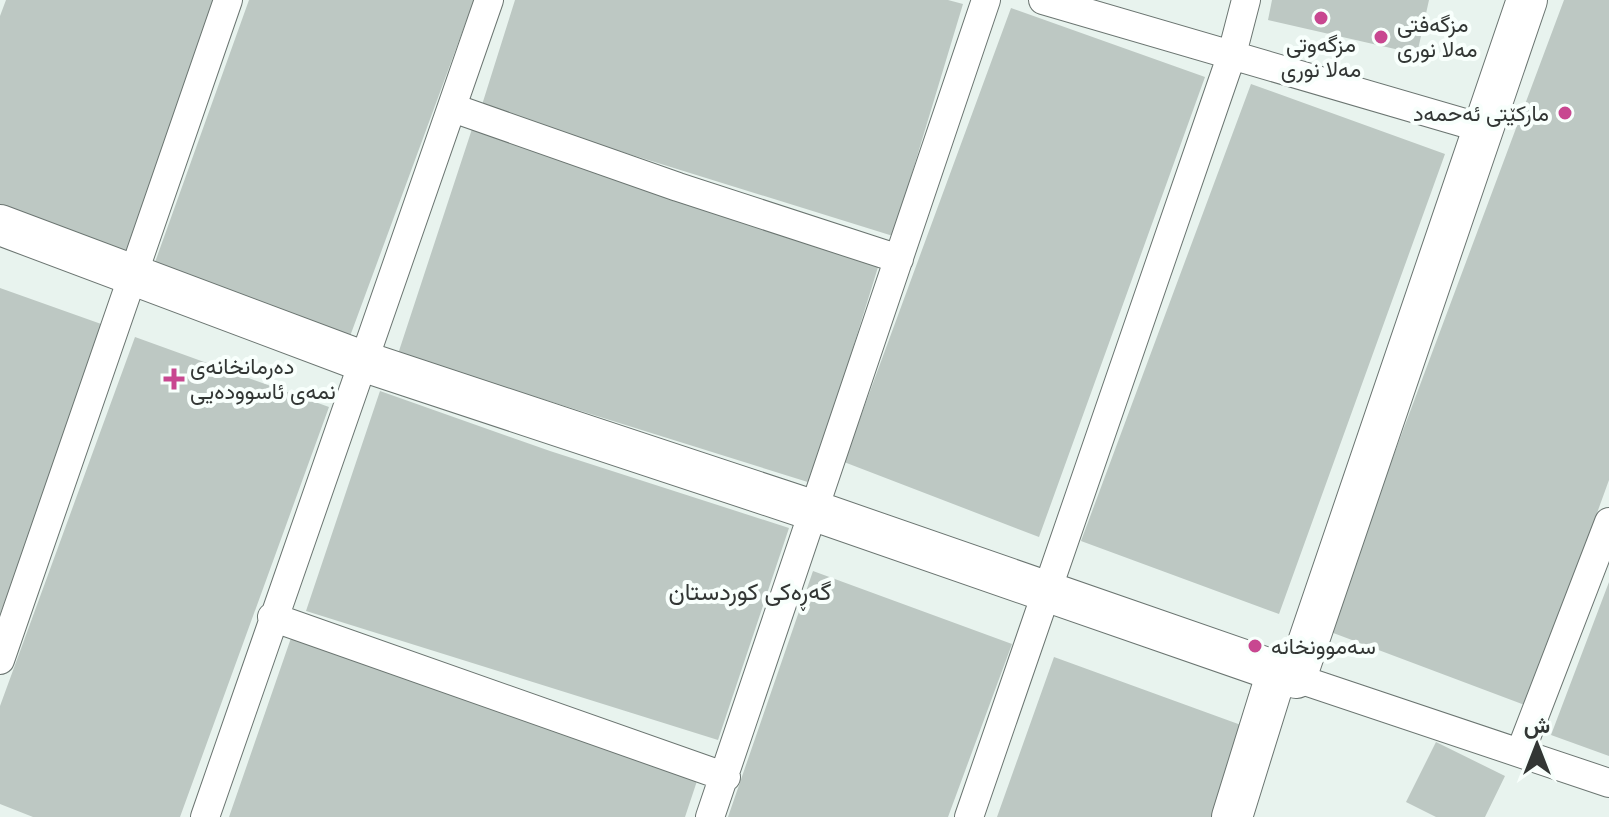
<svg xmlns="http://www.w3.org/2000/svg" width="1609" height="817" font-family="'Space Grotesk',Vazirmatn,sans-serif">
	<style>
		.building { fill: #bdc8c3 }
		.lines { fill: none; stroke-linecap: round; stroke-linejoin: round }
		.street-casing { stroke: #6b7571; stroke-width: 30 }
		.secondary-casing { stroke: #6b7571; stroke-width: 42 }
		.street { stroke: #fff; stroke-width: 28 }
		.secondary { stroke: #fff; stroke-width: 40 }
		.poi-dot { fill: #c84790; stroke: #f8fffc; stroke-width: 3 }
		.labels { text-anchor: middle; stroke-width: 8; stroke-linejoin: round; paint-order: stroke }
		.poi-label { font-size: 22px; fill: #323634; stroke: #f8fffc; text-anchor: start }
		.neighbourhood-label { font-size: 24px; fill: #323634; stroke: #f8fffc }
	</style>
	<rect width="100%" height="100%" fill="#e8f3ee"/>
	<path class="building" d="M6,0H219L127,253L0,207V16Z
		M249,0H474L349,339L154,265Z
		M515,0H948L963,4L893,236L481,108Z
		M1272,0H1429L1417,54L1268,20Z
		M1564,0H1609V480L1527,706L1328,631Z
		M1011,8L1205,77L1039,537L844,462Z
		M1251,84L1445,154L1279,614L1081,541Z
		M472,129L600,175L879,264L811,483L398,354Z
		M0,288L104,325L0,615Z
		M135,337L329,407L180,817H33L0,804V706Z
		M380,391L550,451L789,528L718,740L306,611Z
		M813,571L1012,644L948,817H728Z
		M1609,582V756L1551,735Z
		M291,638L699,775L685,817H229Z
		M1054,657L1252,729L1220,817H997Z
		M1436,742L1505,776L1485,817H1436L1406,802Z"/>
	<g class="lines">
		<defs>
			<path id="street" d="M1043,0L1485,129
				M453,108L678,187L899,259
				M272,617L726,777
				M0,660L228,0
				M1296,678L1609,783
				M1520,753L1609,522
				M205,817L489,0
				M710,817L986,0
				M969,817L1232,54L1246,0"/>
			<path id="secondary" d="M0,225L365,362L812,510L1296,678L1527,0
				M1232,817L1277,672"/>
		</defs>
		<use href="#street" class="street-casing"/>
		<use href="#secondary" class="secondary-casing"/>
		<use href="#street" class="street"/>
		<use href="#secondary" class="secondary"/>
	</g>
	<g class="poi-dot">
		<circle cx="1321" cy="18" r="8"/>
		<circle cx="1381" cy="37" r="8"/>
		<circle cx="1565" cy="113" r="8"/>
		<path d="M170 367h8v8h8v8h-8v8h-8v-8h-8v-8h8z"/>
		<circle cx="1255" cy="646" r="8"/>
	</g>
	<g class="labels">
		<g class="poi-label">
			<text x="1397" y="32">مزگەفتی<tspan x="1397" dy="25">مەلا نوری</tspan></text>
			<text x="1321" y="52" text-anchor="middle">مزگەوتی<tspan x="1321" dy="25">مەلا نوری</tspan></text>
			<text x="1549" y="121" text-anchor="end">مارکێتی ئەحمەد</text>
			<text x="190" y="374">دەرمانخانەی<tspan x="190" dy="25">نمەی ئاسوودەیی</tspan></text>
			<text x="1271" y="654">سەموونخانە</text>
		</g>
		<g class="neighbourhood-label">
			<text x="750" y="600">گەڕەکی کوردستان</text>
		</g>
	</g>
	<g transform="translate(1537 745)" stroke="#f8fffc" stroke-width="6" paint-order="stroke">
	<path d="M0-6L14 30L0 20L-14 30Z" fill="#323634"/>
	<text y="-12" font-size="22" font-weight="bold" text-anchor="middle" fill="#323634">ش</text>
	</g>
</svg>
